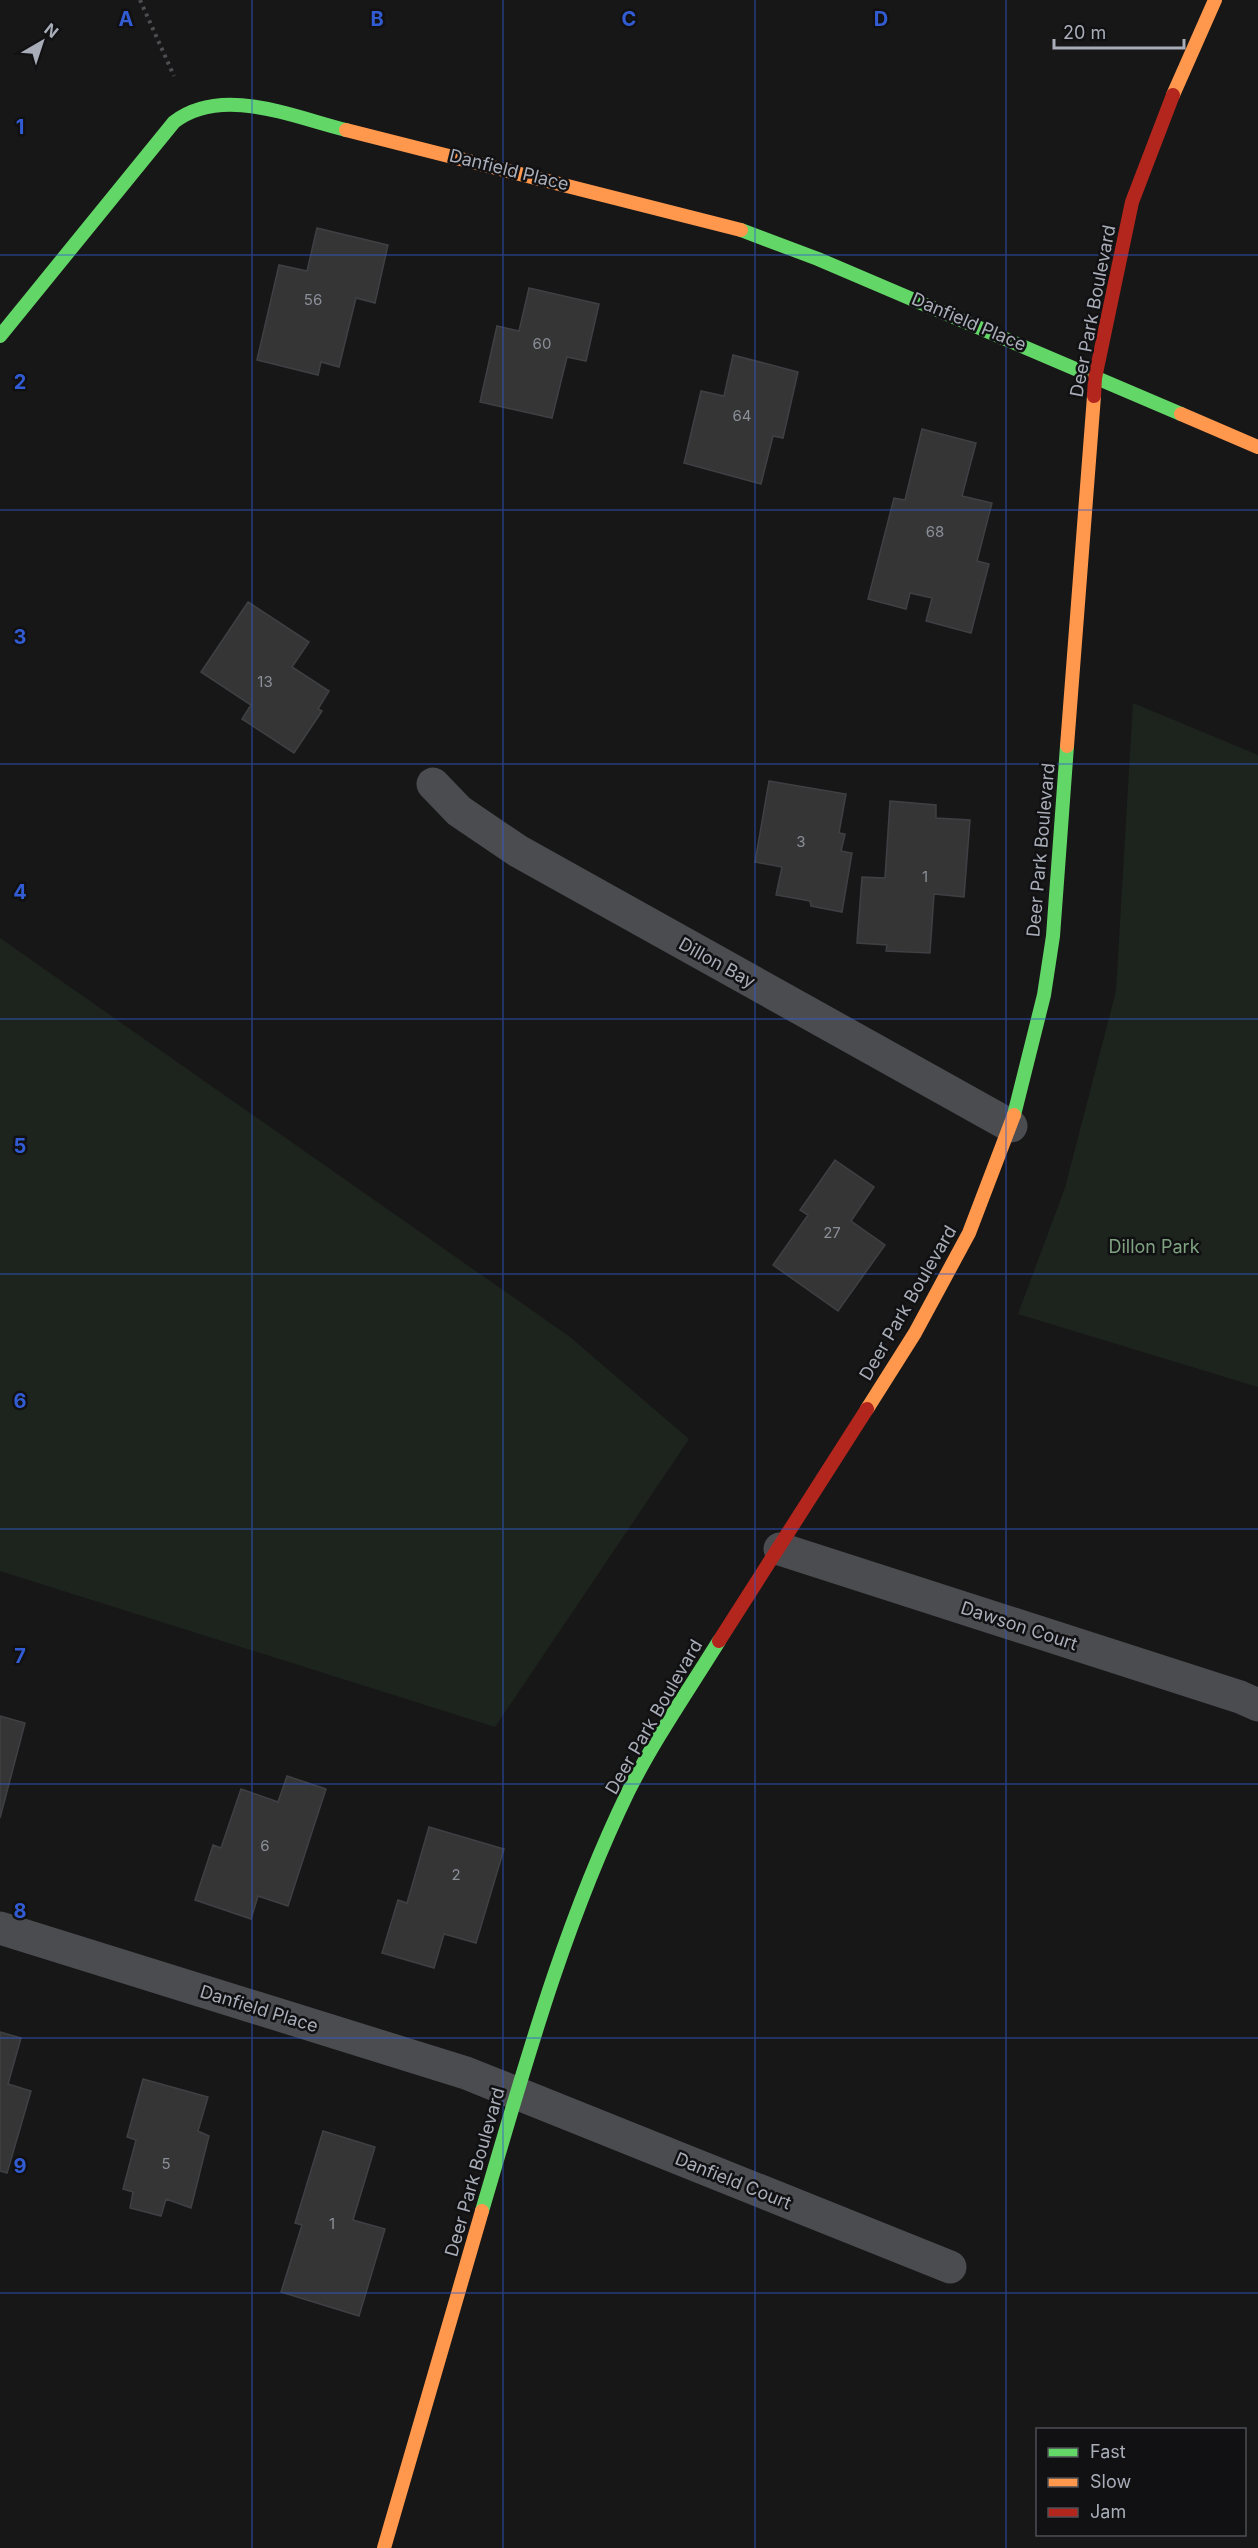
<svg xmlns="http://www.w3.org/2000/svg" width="1258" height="2548" font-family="Inter,sans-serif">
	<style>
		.green { fill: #1d241e }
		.building { fill: #353536; stroke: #3f4043; stroke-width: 1.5 }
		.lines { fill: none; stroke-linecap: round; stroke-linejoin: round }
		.path { stroke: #4d4e52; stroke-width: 4; stroke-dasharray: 3 4.5; stroke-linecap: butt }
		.street { stroke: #4b4c50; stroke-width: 33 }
		.fast { stroke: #63d668; stroke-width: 14 }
		.slow { stroke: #ff974d; stroke-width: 14 }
		.jam { stroke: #b3261e; stroke-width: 14 }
		.grid { fill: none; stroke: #325cd3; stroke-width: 1.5; stroke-opacity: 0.55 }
		.labels { text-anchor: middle; stroke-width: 5; stroke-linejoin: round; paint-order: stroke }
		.number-label { font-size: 15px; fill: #8b8f98 }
		.street-label { font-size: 18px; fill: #a8adb8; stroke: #111113 }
		.park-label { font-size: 18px; fill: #7fa381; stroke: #111113 }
		.grid-label { font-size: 20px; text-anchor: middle; font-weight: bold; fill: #325cd3; stroke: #111113; stroke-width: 5; stroke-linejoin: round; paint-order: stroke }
	</style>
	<rect width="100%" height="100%" fill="#171717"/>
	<path class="green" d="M1133,703L1258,755V1387L1018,1314L1065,1188L1116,991Z
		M0,938L570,1337L689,1439L495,1727L0,1571Z"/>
	<path class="building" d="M317,228L388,245L375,303L356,298L339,367L321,362L318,375L257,360L279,265L307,271Z
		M529,288L599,304L586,361L567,357L552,418L480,402L497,326L519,331Z
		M733,355L798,372L783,438L773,436L761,484L684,463L701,391L724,396Z
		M922,429L976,443L962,496L992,503L977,561L989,564L971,633L926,621L932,598L910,593L906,609L868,599L894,498L905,500Z
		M248,602L309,642L292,667L329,691L318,709L322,711L294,753L242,719L251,705L201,672Z
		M769,781L846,794L839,833L845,834L841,851L852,853L842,912L811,906L810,901L776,895L782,867L755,862Z
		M890,801L936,805V818L970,820L964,897L934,894L930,953L886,951L887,945L857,943L862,877L885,878Z
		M835,1160L874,1187L851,1221L885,1245L838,1311L773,1265L808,1215L800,1210Z
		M0,1716L25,1723L0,1818Z
		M287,1776L326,1789L288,1906L258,1896L251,1919L195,1900L213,1845L221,1848L241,1789L278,1802Z
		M429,1827L504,1849L476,1943L444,1934L434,1968L382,1953L398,1900L407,1903Z
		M0,2032L21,2038L8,2084L31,2091L7,2173L0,2171Z
		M143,2079L208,2097L198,2131L209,2136L191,2208L166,2199L161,2216L130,2208L133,2192L123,2189L136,2140L127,2137Z
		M323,2131L375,2147L353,2220L385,2229L359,2316L281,2292L302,2225L295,2223Z"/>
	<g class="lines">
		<path class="path" d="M140,0L174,76"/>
		<path class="street" d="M433,784L459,811L518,851L1011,1126
			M780,1549L1240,1697L1258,1705
			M0,1928L466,2073L950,2267"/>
		<path class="fast" d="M741,230L818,259L1181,414
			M0,336L174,122C222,85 293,117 346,130
			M1014,1115L1044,995L1053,936L1067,746
			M482,2211C524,2069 563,1926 628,1792C654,1740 688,1691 719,1641"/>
		<path class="slow" d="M1173,95L1215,0
			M346,130L741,230
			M1181,414L1258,447
			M1067,746L1094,396
			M867,1409L915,1333L969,1233L1014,1115
			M384,2548L482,2211"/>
		<path class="jam" d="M1094,396L1095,378L1132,202L1173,95
			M719,1641L867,1409"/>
	</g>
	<path class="grid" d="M252,0V2548M503,0V2548M755,0V2548M1006,0V2548M0,255H1258M0,510H1258M0,764H1258M0,1019H1258M0,1274H1258M0,1529H1258M0,1784H1258M0,2038H1258M0,2293H1258"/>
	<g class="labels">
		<g class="number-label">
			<text x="313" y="305">56</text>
			<text x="542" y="349">60</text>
			<text x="742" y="421">64</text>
			<text x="935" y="537">68</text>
			<text x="265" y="687">13</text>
			<text x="801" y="847">3</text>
			<text x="925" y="882">1</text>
			<text x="832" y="1238">27</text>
			<text x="265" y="1851">6</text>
			<text x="456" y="1880">2</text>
			<text x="166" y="2169">5</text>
			<text x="332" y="2229">1</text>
		</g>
		<g class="street-label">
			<text transform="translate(509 170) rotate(14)" y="6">Danfield Place</text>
			<text transform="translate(1093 311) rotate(-79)" y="6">Deer Park Boulevard</text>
			<text transform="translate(969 322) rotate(23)" y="6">Danfield Place</text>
			<text transform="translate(1041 850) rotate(-85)" y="6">Deer Park Boulevard</text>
			<text transform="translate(717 963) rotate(29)" y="6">Dillon Bay</text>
			<text transform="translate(908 1303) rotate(-60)" y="6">Deer Park Boulevard</text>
			<text transform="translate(1019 1626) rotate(18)" y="6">Dawson Court</text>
			<text transform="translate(654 1717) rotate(-60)" y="6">Deer Park Boulevard</text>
			<text transform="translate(259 2009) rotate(17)" y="6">Danfield Place</text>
			<text transform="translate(475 2172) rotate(-74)" y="6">Deer Park Boulevard</text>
			<text transform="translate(733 2181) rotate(22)" y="6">Danfield Court</text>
		</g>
		<g class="park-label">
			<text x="1154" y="1253">Dillon Park</text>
		</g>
	</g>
	<g class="grid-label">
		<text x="126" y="26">A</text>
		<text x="377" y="26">B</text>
		<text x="629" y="26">C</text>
		<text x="881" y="26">D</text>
		<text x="20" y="134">1</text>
		<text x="20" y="389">2</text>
		<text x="20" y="644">3</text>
		<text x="20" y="899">4</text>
		<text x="20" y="1153">5</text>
		<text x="20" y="1408">6</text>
		<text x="20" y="1663">7</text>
		<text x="20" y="1918">8</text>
		<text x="20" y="2173">9</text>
	</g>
	<rect x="1036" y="2428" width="210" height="108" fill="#111113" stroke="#4d4f55" stroke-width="1.5"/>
	<rect x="1048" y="2448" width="30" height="9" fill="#63d668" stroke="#4d4f55" stroke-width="1.5"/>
	<text x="1090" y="2458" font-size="18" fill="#a8adb8">Fast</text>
	<rect x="1048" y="2478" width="30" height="9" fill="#ff974d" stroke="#4d4f55" stroke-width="1.5"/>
	<text x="1090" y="2488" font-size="18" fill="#a8adb8">Slow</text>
	<rect x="1048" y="2508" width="30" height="9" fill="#b3261e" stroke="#4d4f55" stroke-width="1.5"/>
	<text x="1090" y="2518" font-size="18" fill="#a8adb8">Jam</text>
	<g transform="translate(42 42) rotate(39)" stroke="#111113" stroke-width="4.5" paint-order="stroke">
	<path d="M0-4.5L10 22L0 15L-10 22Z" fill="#a8adb8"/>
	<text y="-9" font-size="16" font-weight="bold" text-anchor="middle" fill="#a8adb8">N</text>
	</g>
	<path d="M1054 39v9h130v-9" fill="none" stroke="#a8adb8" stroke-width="3"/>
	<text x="1063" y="39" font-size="18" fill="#a8adb8" stroke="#111113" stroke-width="4.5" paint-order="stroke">20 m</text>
</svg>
